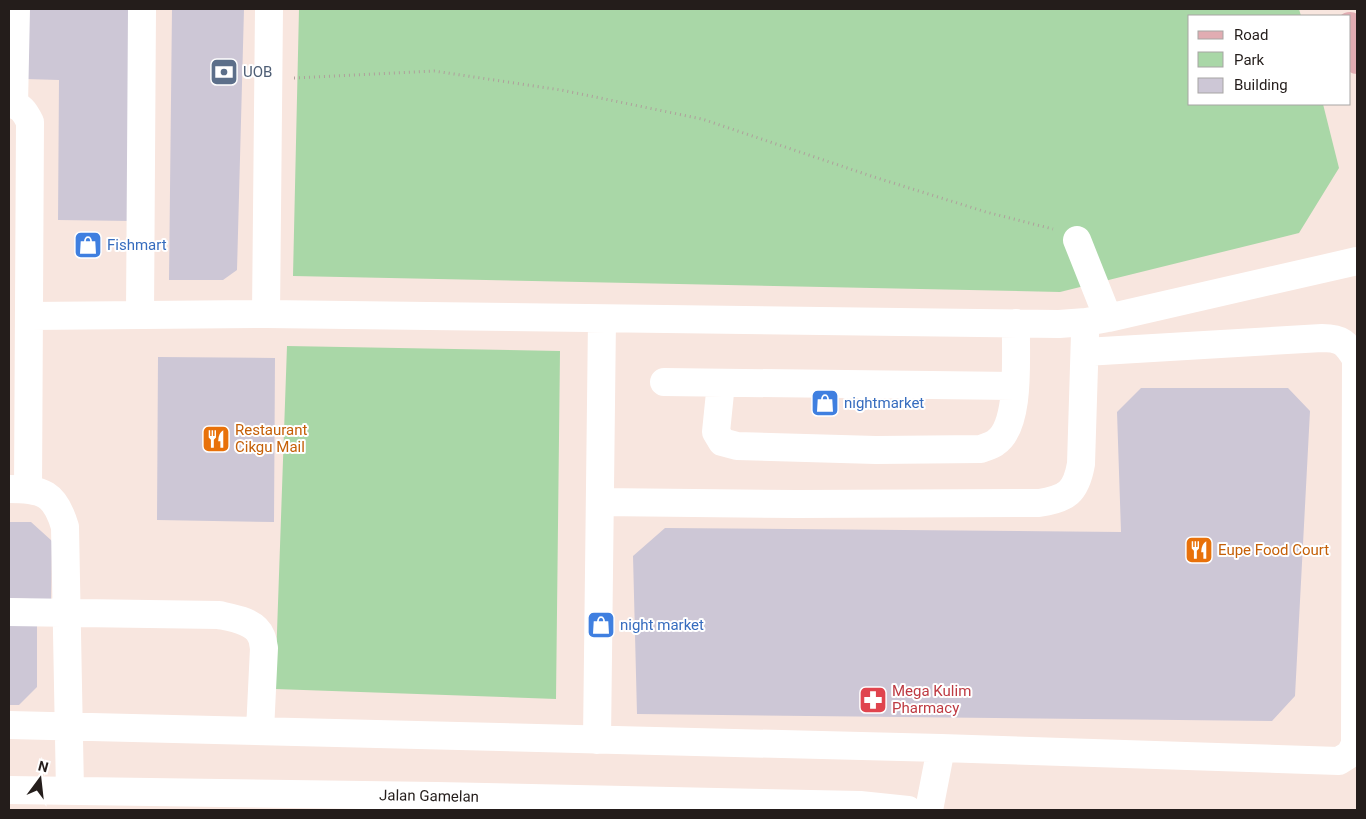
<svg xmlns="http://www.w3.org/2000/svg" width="1366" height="819" font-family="Roboto,sans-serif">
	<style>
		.green { fill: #a9d7a7 }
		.building { fill: #cdc7d6 }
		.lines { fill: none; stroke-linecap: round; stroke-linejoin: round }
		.path { stroke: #aea09b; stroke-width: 3; stroke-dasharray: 1 4; stroke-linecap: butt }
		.minor { stroke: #fff; stroke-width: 28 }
		.major { stroke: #e1acb2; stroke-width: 28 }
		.labels { text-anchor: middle; stroke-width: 4; stroke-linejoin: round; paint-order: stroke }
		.service-label { font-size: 15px; fill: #4e5e75; stroke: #fff; text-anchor: start }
		.shop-label { font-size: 15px; fill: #366cbe; stroke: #fff; text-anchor: start }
		.food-label { font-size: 15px; fill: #c56008; stroke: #fff; text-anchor: start }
		.health-label { font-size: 15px; fill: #be3a42; stroke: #fff; text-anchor: start }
		.street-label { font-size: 15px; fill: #241d1b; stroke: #fff }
	</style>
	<rect width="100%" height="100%" fill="#f8e6df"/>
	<path class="green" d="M299,9H1299L1301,16H1190V104H1323L1339,168L1299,233L1060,292L293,276Z
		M287,346L560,351L556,699L275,689Z"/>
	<path class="building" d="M25,9H130L132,221L58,220L59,80L25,79Z
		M172,9H244L237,270L223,280H169Z
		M158,357L275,358L274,522L157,520Z
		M1141,388H1288L1310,411L1295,696L1272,721L637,714L633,556L665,528L1121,532L1117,412Z
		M9,522H31L52,541L51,600L9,598Z
		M9,624L37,625V687L19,705H9Z"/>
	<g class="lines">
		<path class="path" d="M294,78L434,71L561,90L702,119L874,177L986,212L1053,229"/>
		<path class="minor" d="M9,104C21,105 25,112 30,122L28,489
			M14,105L16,9
			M1077,240L1108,318
			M266,314L269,9
			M140,315L142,9
			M30,316L266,314L1059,324L1086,322L1108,318L1357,261
			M664,382L1015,386
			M721,383L716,432L722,442L737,446L876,450L981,449C985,447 991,446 995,443C1022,426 1015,352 1016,323
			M9,489C43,489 55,493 65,527L70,791
			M600,502L797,504L1039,503C1067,499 1076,492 1081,464L1085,334
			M9,612L219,615C233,618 255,621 261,636C263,639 263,644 264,648L260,731
			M9,725L941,748L1339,761L1350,754L1355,744L1356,359C1346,343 1342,338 1322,338L1085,352
			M597,740L602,319
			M9,790L437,796L860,805L908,810
			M929,810L941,748"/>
		<path class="major" d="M1350,26L1357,60"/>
	</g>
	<defs>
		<symbol id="bank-square" viewBox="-11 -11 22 22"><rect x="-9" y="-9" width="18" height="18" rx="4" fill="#5c6f8a" stroke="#fff"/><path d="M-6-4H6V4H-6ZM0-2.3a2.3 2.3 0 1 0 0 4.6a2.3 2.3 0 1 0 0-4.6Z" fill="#fff"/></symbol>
		<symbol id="shop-square" viewBox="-11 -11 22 22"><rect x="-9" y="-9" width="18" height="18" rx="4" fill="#3f7fe0" stroke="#fff"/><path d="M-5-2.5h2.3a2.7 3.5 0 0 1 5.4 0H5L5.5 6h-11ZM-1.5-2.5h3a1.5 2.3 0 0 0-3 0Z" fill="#fff"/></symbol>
		<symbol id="restaurant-square" viewBox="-11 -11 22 22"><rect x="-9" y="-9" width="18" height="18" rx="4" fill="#e8710a" stroke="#fff"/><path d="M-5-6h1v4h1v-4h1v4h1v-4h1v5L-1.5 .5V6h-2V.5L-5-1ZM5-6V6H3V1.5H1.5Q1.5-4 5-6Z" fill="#fff"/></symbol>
		<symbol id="pharmacy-square" viewBox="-11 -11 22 22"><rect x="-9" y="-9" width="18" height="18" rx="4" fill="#e0444e" stroke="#fff"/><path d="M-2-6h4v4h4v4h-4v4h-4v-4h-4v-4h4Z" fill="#fff"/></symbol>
	</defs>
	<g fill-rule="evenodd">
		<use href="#bank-square" x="208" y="56" width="32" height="32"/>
		<use href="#shop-square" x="72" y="229" width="32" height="32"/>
		<use href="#shop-square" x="809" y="387" width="32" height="32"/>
		<use href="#restaurant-square" x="200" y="423" width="32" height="32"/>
		<use href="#restaurant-square" x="1183" y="534" width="32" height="32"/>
		<use href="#shop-square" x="585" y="609" width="32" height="32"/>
		<use href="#pharmacy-square" x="857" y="684" width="32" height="32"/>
	</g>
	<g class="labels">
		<g class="service-label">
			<text x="243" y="77">UOB</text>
		</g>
		<g class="shop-label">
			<text x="107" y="250">Fishmart</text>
			<text x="844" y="408">nightmarket</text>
			<text x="620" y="630">night market</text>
		</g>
		<g class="food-label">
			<text x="235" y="435">Restaurant<tspan x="235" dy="17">Cikgu Mail</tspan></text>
			<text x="1218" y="555">Eupe Food Court</text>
		</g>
		<g class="health-label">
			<text x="892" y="696">Mega Kulim<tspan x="892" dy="17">Pharmacy</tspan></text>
		</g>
		<g class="street-label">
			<text transform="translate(429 796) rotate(1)" y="5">Jalan Gamelan</text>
		</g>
	</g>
	<rect width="1366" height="819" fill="none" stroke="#241d1b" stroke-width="20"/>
	<rect x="1188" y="15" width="162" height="90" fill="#ffffff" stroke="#a7a5a4"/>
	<rect x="1198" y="31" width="25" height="8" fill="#e1acb2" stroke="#a7a5a4"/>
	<text x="1234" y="40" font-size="15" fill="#241d1b">Road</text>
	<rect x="1198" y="52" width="25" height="15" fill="#a9d7a7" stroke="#a7a5a4"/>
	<text x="1234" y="65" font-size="15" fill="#241d1b">Park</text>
	<rect x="1198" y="78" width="25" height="15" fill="#cdc7d6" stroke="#a7a5a4"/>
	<text x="1234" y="90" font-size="15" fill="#241d1b">Building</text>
	<g transform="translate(40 779) rotate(15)" stroke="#ffffff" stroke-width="4" paint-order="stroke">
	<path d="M0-4L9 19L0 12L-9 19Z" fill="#241d1b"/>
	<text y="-8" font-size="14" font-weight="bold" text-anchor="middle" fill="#241d1b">N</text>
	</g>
</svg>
